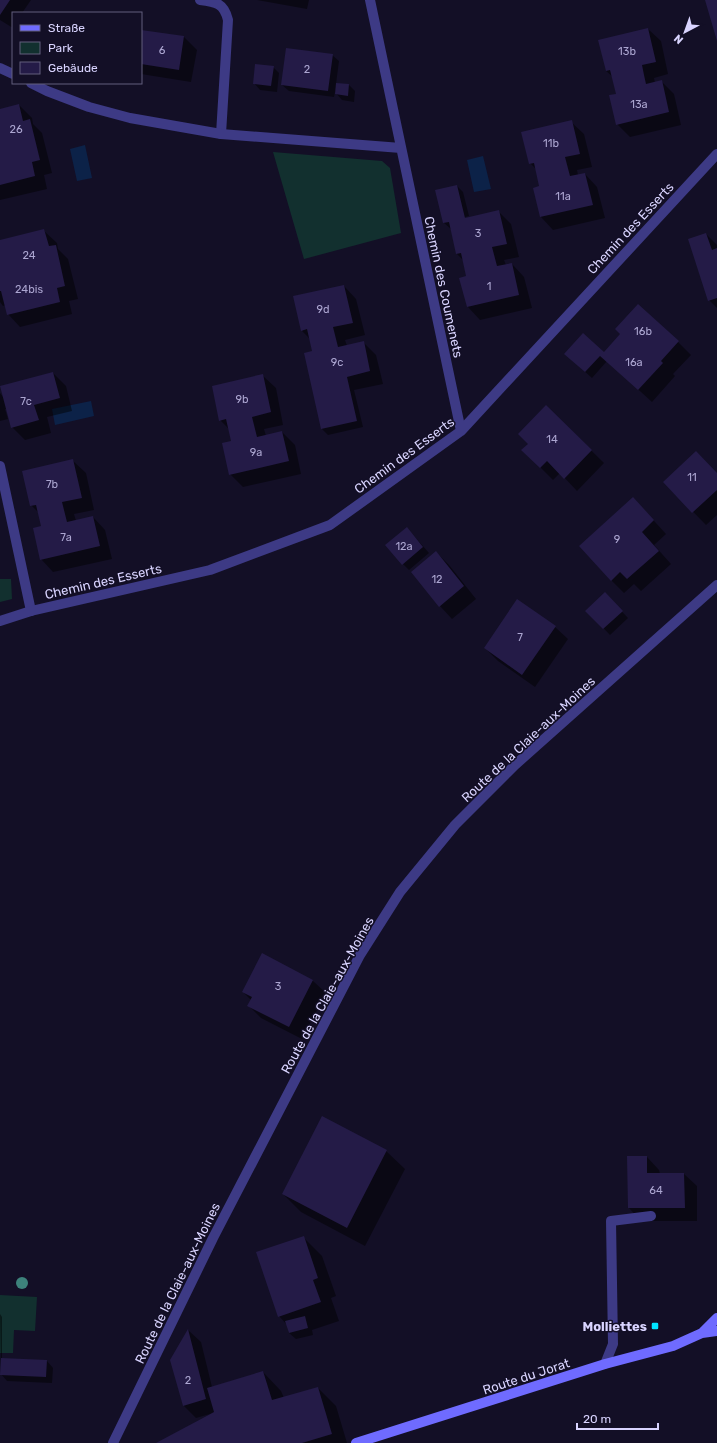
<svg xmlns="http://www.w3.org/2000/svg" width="717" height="1443" font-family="Rubik,sans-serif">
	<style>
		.green { fill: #12302f }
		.water { fill: #0c2248 }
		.shadow { fill: #0007 }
		.building { fill: #241b47 }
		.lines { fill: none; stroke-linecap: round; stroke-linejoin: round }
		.lane { stroke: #3d3a85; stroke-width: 10 }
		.street { stroke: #3d3a85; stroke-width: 10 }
		.secondary { stroke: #6f6bff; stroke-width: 10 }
		.tree { fill: #3d827b }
		.poi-dot { fill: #00e5ff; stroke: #130f26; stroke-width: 1.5 }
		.labels { text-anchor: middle; stroke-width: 3; stroke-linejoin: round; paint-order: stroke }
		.number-label { font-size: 11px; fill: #aca6d1 }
		.street-label { font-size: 13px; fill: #d9d4ff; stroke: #130f26 }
		.poi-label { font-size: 13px; font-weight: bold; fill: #d9d4ff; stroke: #130f26; text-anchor: end }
	</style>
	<rect width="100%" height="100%" fill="#130f26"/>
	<path class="green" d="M273,152L382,161L390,168L401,233L304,259Z
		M0,579H11L12,599L0,602Z
		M0,1295L37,1297L35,1331L14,1330L13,1353H0Z"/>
	<path class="water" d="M85,145L92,178L77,181L70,149Z
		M483,156L491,189L474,192L467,160Z
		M91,401L94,416L55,425L52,409Z"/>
	<path class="shadow" d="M0,0H31L22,13H13V28L0,20Z
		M257,0H309L307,9Z
		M648,29L661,41L668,74L654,78L655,83L661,81L674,94L681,125L630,137L617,124V94L613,77L606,71Z
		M141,31L184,37L197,50L191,82L141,74Z
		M332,55L339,61L336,84L349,85L355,91L354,102L342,100L335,92L334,97L289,91L282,85Z
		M273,67L279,73L277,92L260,90L254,83Z
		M19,105L32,118L33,124L42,133L52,173L44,175L47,189L0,200V110Z
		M571,122L584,134L592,167L577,170L578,175L585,174L597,187L605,218L553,230L541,217L534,188L540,187L536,169L530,163Z
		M457,186L463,192L469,216L449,221L450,223L498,211L511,224L519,257L504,260L506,265L512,264L524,277L532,308L480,320L468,307L461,279L467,277L463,260L457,254L451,229L444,223L437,191Z
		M44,231L57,243L58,249L68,259L78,299L69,301L72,314L20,327L8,314L6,305L3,306L0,302V241Z
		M706,234L717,245V308L709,300Z
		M344,286L356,299L365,335L345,340L347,346L363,342L376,355L383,384L354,390L363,427L328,435L322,429L313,352L310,339L302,331Z
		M621,334L678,342L691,355L673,374L675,376L652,402L607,361L592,378L572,360L604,353Z
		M53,373L66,386L72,411L47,417L51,433L25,440L12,427L7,409H5L8,419L0,421V393L4,398Z
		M263,376L276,388L283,425L264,429L266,436L282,432L295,445L301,474L243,487L230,474L232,442L229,429L220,420Z
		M546,406L604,463L577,491L560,473L553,480L536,463L529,444Z
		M73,461L86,473L94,510L74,514L76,521L93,517L105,530L112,559L53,572L41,559L42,527L40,514L31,505Z
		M717,474V515L706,525L664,482Z
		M645,511L666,534L654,545L671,564L641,591L634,584L624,593L611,580Z
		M407,528L429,553L409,570L403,564Z
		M436,552L449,565L476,599L452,619L440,606Z
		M611,600L628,618L610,635L587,611Z
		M555,627L568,639L535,687L498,661L485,648Z
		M263,955L313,981L326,993L302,1039L261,1018L248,1005L251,1000L243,992Z
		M386,1151L405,1169L365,1246L301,1212L283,1194Z
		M647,1157L659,1170L660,1174H684L697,1186V1221H641L629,1208Z
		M303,1237L322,1256L336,1296L331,1298L339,1321L312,1330L313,1335L296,1339L289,1333L287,1325L279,1316Z
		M0,1314L2,1317V1359L47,1361L53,1368L52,1383L7,1381L1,1374Z
		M188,1330L201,1342L212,1387L263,1372L281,1391L284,1398L318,1388L336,1406L347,1443H158L210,1414L196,1418L183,1405L171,1360Z"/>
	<path class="building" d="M0,0H10L0,15Z
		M705,0H717V41Z
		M648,28L656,62L642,65L644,75L646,84L662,80L669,112L616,125L609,95L616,94L610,70L606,71L598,40Z
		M141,30L184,36L179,70L141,64Z
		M286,48L333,54L328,91L281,85Z
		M255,64L274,66L271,86L253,84Z
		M336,83L349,84L348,96L335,94Z
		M19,104L23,121L30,119L40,160L32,162L35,176L0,185V109Z
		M572,120L580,154L565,157L570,176L585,173L593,205L540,217L533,188L539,186L534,163L529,164L521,132Z
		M457,185L465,218L499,210L507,244L492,247L497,266L512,263L519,295L467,307L459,278L466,276L461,253L456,254L449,222L443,223L435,190Z
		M44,229L49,246L56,245L65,286L57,288L60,302L7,315L1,291H0V240Z
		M706,233L712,250L717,248V298L708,301L688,239Z
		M344,285L353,323L333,327L338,347L364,341L370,371L347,377L357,421L321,429L304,353L312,351L307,329L301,331L293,296Z
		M638,304L679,341L661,361L663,363L638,390L600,356L585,372L564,354L583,333L604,352L620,334L615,329Z
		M53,372L60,398L34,405L39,420L11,428L0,386Z
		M263,374L271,412L252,417L257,437L282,431L289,461L229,475L222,443L231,441L226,419L219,421L212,386Z
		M546,405L592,450L564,479L547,461L540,468L521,450L528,444L518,434Z
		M696,451L717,473V490L692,513L663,482Z
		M73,459L82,498L62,502L67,522L93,516L100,546L40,560L33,528L41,526L36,505L30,506L22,471Z
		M633,497L654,520L642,532L659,551L627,579L620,572L611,581L579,546Z
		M407,527L423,547L402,565L385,545Z
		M436,551L464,586L439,607L411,572Z
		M605,592L623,611L603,629L585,611Z
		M517,599L556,626L522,675L484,648Z
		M262,953L313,980L289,1027L247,1006L252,997L242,992Z
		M322,1116L387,1150L347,1228L282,1194Z
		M627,1156H647V1173H684L685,1208H628Z
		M304,1236L318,1278L313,1280L321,1302L278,1317L256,1252Z
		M305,1316L308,1328L289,1333L285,1321Z
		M188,1329L206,1399L183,1406L170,1360Z
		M1,1358L47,1360L46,1377L0,1375Z
		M263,1371L272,1400L318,1387L332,1434L302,1443H156L214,1412L207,1388Z"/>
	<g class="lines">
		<path class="lane" d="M200,0C216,2 224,3 228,20L221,134
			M0,466L31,611
			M605,1364L613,1344L611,1221L651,1216"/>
		<path class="street" d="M370,0L461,431
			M0,68L13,74
			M31,83L47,91L89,107L130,118L221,134L401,148
			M0,621L31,611L210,570L330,525L461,431L717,154
			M113,1443L213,1238L360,955L400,892L455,825L515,765L717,585"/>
		<path class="secondary" d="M702,1333L717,1331
			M356,1443L605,1364L673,1346L702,1333L717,1318"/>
	</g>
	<circle class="tree" cx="22" cy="1283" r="6"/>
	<rect class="poi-dot" x="651" y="1322" width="8" height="8" rx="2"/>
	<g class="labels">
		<g class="number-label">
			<text x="162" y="54">6</text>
			<text x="627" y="55">13b</text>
			<text x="307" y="73">2</text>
			<text x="639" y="108">13a</text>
			<text x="16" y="133">26</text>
			<text x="551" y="147">11b</text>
			<text x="563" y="200">11a</text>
			<text x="478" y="237">3</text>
			<text x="29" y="259">24</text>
			<text x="489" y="290">1</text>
			<text x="29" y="293">24bis</text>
			<text x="323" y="313">9d</text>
			<text x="643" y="335">16b</text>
			<text x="337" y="366">9c</text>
			<text x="634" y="366">16a</text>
			<text x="242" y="403">9b</text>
			<text x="26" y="405">7c</text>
			<text x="552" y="443">14</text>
			<text x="256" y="456">9a</text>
			<text x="692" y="481">11</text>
			<text x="52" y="488">7b</text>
			<text x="66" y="541">7a</text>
			<text x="617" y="543">9</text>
			<text x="404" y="550">12a</text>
			<text x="437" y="583">12</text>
			<text x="520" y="641">7</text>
			<text x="278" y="990">3</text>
			<text x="656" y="1194">64</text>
			<text x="188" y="1384">2</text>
		</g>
		<g class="street-label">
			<text transform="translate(630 228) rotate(-47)" y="5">Chemin des Esserts</text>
			<text transform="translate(444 287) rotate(78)" y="5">Chemin des Coumenets</text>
			<text transform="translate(404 455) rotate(-36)" y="5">Chemin des Esserts</text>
			<text transform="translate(103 581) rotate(-13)" y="5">Chemin des Esserts</text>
			<text transform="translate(528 739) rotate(-43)" y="5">Route de la Claie-aux-Moines</text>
			<text transform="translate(327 995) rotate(-61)" y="5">Route de la Claie-aux-Moines</text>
			<text transform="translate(177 1283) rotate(-64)" y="5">Route de la Claie-aux-Moines</text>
			<text transform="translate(526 1376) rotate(-18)" y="5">Route du Jorat</text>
		</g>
		<g class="poi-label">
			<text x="647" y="1331">Molliettes</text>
		</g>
	</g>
	<rect x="12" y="12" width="130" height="72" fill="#130f26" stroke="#625e7d"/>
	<rect x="20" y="25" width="20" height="6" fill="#6f6bff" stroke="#625e7d"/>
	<text x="48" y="32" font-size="12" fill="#d9d4ff">Straße</text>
	<rect x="20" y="42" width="20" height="12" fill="#12302f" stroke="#625e7d"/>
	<text x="48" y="52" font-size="12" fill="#d9d4ff">Park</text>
	<rect x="20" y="62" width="20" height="12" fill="#241b47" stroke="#625e7d"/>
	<text x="48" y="72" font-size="12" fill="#d9d4ff">Gebäude</text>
	<g transform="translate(685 32) rotate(221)" stroke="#130f26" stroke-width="3" paint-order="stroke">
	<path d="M0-3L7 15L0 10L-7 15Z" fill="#d9d4ff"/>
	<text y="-6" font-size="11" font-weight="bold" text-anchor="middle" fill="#d9d4ff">N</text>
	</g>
	<path d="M577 1423v6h81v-6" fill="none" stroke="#d9d4ff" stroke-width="2"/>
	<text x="583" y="1423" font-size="12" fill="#d9d4ff" stroke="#130f26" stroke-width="3" paint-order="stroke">20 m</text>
</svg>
